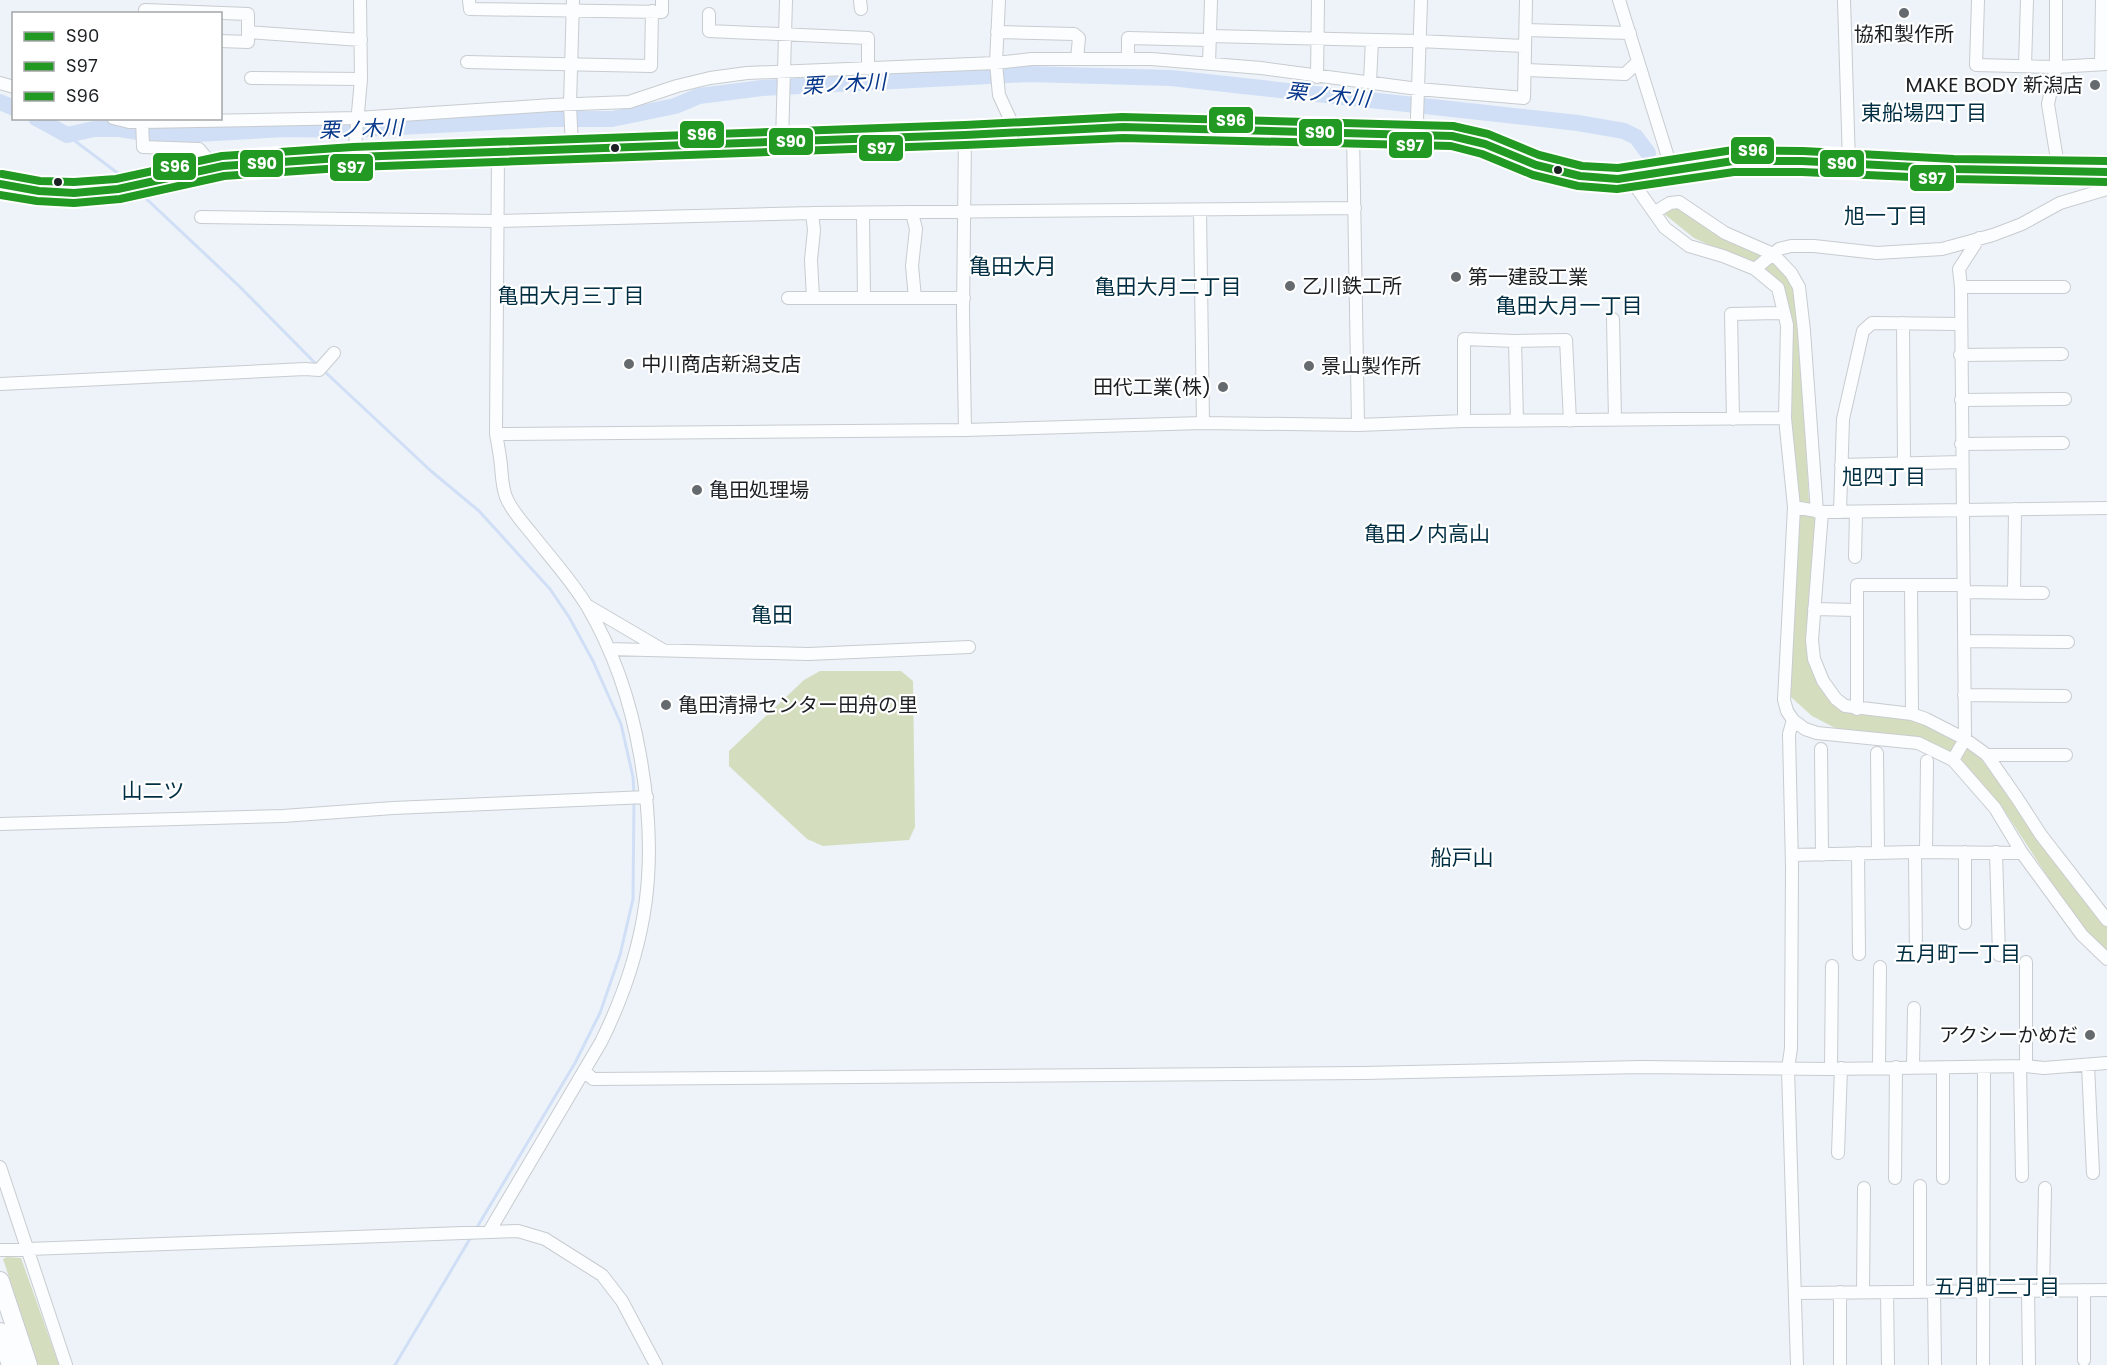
<svg xmlns="http://www.w3.org/2000/svg" width="2107" height="1365" font-family="Poppins,'Noto Sans JP',sans-serif">
	<style>
		.green { fill: #d4debf }
		.lines { fill: none; stroke-linecap: round; stroke-linejoin: round }
		.stream { stroke: #d0dff6; stroke-width: 3 }
		.river { stroke: #d0dff6; stroke-width: 16 }
		.minor-casing { stroke: #c8ccd0; stroke-width: 14 }
		.major-casing { stroke: #c8ccd0; stroke-width: 18 }
		.highway-casing { stroke: #c8ccd0; stroke-width: 20 }
		.minor { stroke: #fcfdfe; stroke-width: 12 }
		.major { stroke: #fcfdfe; stroke-width: 16 }
		.highway { stroke: #fcfdfe; stroke-width: 18 }
		.bus-1-casing { stroke: #fff; stroke-width: 12 }
		.bus-2-casing { stroke: #fff; stroke-width: 12 }
		.bus-3-casing { stroke: #fff; stroke-width: 12 }
		.bus-1 { stroke: #292; stroke-width: 8 }
		.bus-2 { stroke: #292; stroke-width: 8 }
		.bus-3 { stroke: #292; stroke-width: 8 }
		.poi-dot { fill: #656a6e; stroke: #fff; stroke-width: 2 }
		.bus-dot { fill: #1c2023; stroke: #fff; stroke-width: 2 }
		.labels { text-anchor: middle; stroke-width: 4.5; stroke-linejoin: round; paint-order: stroke }
		.poi-label { font-size: 20px; fill: #1c2023; stroke: #fff; text-anchor: start }
		.water-label { font-size: 21px; font-style: italic; fill: #06378a; stroke: #fff }
		.neighbourhood-label { font-size: 21px; fill: #002e42; stroke: #fff }
		.quarter-label { font-size: 22px; fill: #002e42; stroke: #fff }
		.line-badge { stroke: #fff; stroke-width: 2 }
		.badge-label { font-size: 16px; text-anchor: middle; font-weight: bold; fill: #fff }
	</style>
	<rect width="100%" height="100%" fill="#edf3f8"/>
	<path class="green" d="M1670,206H1681L1774,260L1797,288L1809,501L1817,523L1809,649L1848,711L1923,722L1968,747L1990,767L2107,924V953L2076,920L2004,810L1963,763L1912,738L1839,730L1812,716L1781,688L1786,621L1790,328L1780,286L1751,264L1694,238L1663,213Z
		M820,671H901L913,681L915,827L909,840L823,846L807,839L729,766V751L804,680Z
		M7,1257L21,1258L59,1365H38L3,1259Z"/>
	<g class="lines">
		<path class="stream" d="M67,135L127,180
			M138,191L239,286L318,366
			M323,370L431,471L479,511L550,589L569,617L593,661L621,724L633,777L634,794
			M476,1229L575,1063L600,1013L620,955L633,899L634,800
			M395,1365L471,1237"/>
		<path class="river" d="M0,102L14,108
			M36,118L67,135L94,129H120L162,136L286,129L342,130L552,119H612L675,106L699,96L762,88L1028,74L1171,78L1578,123L1624,131L1636,137L1648,153"/>
		<defs>
			<path id="minor" d="M469,0L470,9L662,12V0
				M860,0L861,9
				M999,0L996,63L999,95L1016,132
				M1619,0L1672,170
				M1844,0L1849,163
				M1978,0L1976,65L2056,67L2107,64
				M2056,0V67L2048,104L2059,172
				M145,10L248,14V42L220,41
				M709,14V31L868,38V69
				M1526,30L1630,33
				M248,32L361,40
				M997,32L1074,34L1079,38L1077,59
				M1210,36L1419,41L1524,46
				M1128,59V38L1209,40
				M467,62L651,66L652,11
				M1209,64L1211,0
				M2101,64L2102,0
				M2025,66L2027,0
				M1526,70L1625,74L1638,62
				M1317,77L1318,0
				M251,78L361,79
				M1370,82L1372,40
				M0,83L14,87
				M113,118L129,122H142L357,118L552,105L629,102L677,86L710,78L747,73L996,63L1032,59H1151L1261,68L1418,89L1524,98L1526,0
				M142,118L143,147L199,149L215,168
				M1353,134L1358,425
				M1420,134L1417,118L1421,0
				M965,135L963,313L965,430
				M782,142L786,0
				M572,148L570,104L573,0
				M354,157L361,79L360,0
				M1629,177L1665,228L1689,246L1723,256L1755,269L1778,288L1787,325L1785,418L1794,507L1784,700L1787,711L1793,720L1805,729L1817,733L1918,743L1953,760L1995,808L2022,853L2082,935L2107,959
				M1200,211L1203,423
				M1655,212L1670,203L1679,202L1725,233L1773,254L1791,273L1799,287L1804,331L1817,512
				M812,213L814,230L811,260L813,298
				M863,213L864,298
				M912,213L916,229L912,266L915,298
				M201,217L497,221L812,213L1355,208
				M1755,269L1779,249L1791,246H1814L1877,253L1942,249L1993,235L2022,224L2060,203L2107,189
				M1961,287H2064
				M788,298H964
				M1613,319L1615,420
				M1903,323L1904,462
				M1515,341L1517,421
				M1960,355L2062,354
				M0,384L305,369L319,370L334,353
				M1961,400L2065,399
				M1733,419L1731,314L1784,313
				M1464,421V339L1515,341L1566,340L1570,421
				M496,434L965,430L1203,423L1358,425L1464,421L1785,418
				M1961,444L2063,443
				M1841,465L1962,462
				M1794,507L1822,512L2107,508
				M1822,512L1812,640L1814,659L1823,681L1836,699L1845,706L1912,714L1926,719L1965,739L1987,755L2017,798L2041,835L2107,920
				M1840,512L1843,419L1863,331L1872,323L1960,324
				M1855,557L1856,512
				M1911,585L1912,714
				M1965,592L2043,593
				M2014,592L2015,509
				M588,606L663,650
				M1814,609L1856,610
				M1965,641L2068,642
				M609,649L808,654L969,647
				M1964,695L2065,696
				M1857,709V585H1964
				M1793,720L1789,734L1792,867L1791,1048L1788,1069L1797,1365
				M1821,749L1822,855
				M1877,753L1878,853
				M1987,755H2066
				M1953,760L1965,739L1961,287L1959,269L1979,238
				M0,824L283,816L393,808L647,797
				M1915,852L1916,954
				M1926,852L1927,761
				M1965,852V923
				M1996,852L1999,955
				M1858,853L1859,954
				M1792,855L1915,852L2022,853
				M2088,1065L2093,1173
				M2026,1066V962
				M1879,1067L1880,967
				M1913,1067L1914,1008
				M2020,1067L2022,1176
				M1943,1068V1178
				M1831,1069L1832,966
				M584,1071L593,1079L1363,1073L1641,1067L1831,1069L2026,1066L2044,1068L2107,1063
				M1838,1153L1841,1068
				M0,1167L66,1365
				M1895,1178L1896,1067
				M490,1230L601,1042C649,945 659,861 640,755C631,703 614,652 587,606C572,581 550,557 532,534C523,523 511,510 506,497C502,486 502,477 501,466C500,455 498,445 496,434L498,153
				M1,1250L518,1231L545,1239L602,1275L622,1301L656,1365
				M2028,1290L2029,1365
				M2084,1290V1360
				M1920,1291V1186
				M1934,1291L1935,1365
				M2043,1291L2045,1188
				M1840,1292V1365
				M1863,1292L1864,1188
				M1887,1292L1888,1365
				M1796,1293L2107,1290
				M1983,1365L1984,1068"/>
			<path id="major" d="M0,184L39,191L74,193L118,189L223,166L354,157L965,135L1123,127L1452,136L1485,144L1536,165L1580,176L1618,179L1733,161H1802L1954,169L2107,172"/>
			<path id="highway" d="M0,1281L28,1365
				M0,1332L11,1365"/>
		</defs>
		<use href="#minor" class="minor-casing"/>
		<use href="#major" class="major-casing"/>
		<use href="#highway" class="highway-casing"/>
		<use href="#minor" class="minor"/>
		<use href="#major" class="major"/>
		<use href="#highway" class="highway"/>
		<defs>
			<path id="bus-1" d="M0,184L39,191L74,193L118,189L223,166L354,157L965,135L1123,127L1452,136L1485,144L1536,165L1580,176L1618,179L1733,161H1802L1954,169L2107,172"/>
			<path id="bus-2" d="M0,195L37,201L74,203L120,199L224,176L355,167L965,145L1123,138L1451,146L1482,154L1533,175L1578,186L1617,189L1734,172H1802L1954,179L2107,182"/>
			<path id="bus-3" d="M2,174L40,181L74,182L116,179L222,156L353,147L965,125L1122,117L1453,126L1488,134L1539,155L1582,166L1618,168L1733,150L1803,151L1954,159L2107,161"/>
		</defs>
		<use href="#bus-1" class="bus-1-casing"/>
		<use href="#bus-2" class="bus-2-casing"/>
		<use href="#bus-3" class="bus-3-casing"/>
		<use href="#bus-1" class="bus-1"/>
		<use href="#bus-2" class="bus-2"/>
		<use href="#bus-3" class="bus-3"/>
	</g>
	<g class="poi-dot">
		<circle cx="1904" cy="13" r="6"/>
		<circle cx="2095" cy="85" r="6"/>
		<circle cx="1456" cy="277" r="6"/>
		<circle cx="1290" cy="286" r="6"/>
		<circle cx="629" cy="364" r="6"/>
		<circle cx="1309" cy="366" r="6"/>
		<circle cx="1223" cy="387" r="6"/>
		<circle cx="697" cy="490" r="6"/>
		<circle cx="666" cy="705" r="6"/>
		<circle cx="2090" cy="1035" r="6"/>
	</g>
	<g class="bus-dot">
		<circle cx="615" cy="148" r="5"/>
		<circle cx="1558" cy="170" r="5"/>
		<circle cx="58" cy="182" r="5"/>
	</g>
	<g class="labels">
		<g class="poi-label">
			<text x="1904" y="41" text-anchor="middle">協和製作所</text>
			<text x="2083" y="92" text-anchor="end">MAKE BODY 新潟店</text>
			<text x="1468" y="284">第一建設工業</text>
			<text x="1302" y="293">乙川鉄工所</text>
			<text x="641" y="371">中川商店新潟支店</text>
			<text x="1321" y="373">景山製作所</text>
			<text x="1211" y="394" text-anchor="end">田代工業(株)</text>
			<text x="709" y="497">亀田処理場</text>
			<text x="678" y="712">亀田清掃センター田舟の里</text>
			<text x="2078" y="1042" text-anchor="end">アクシーかめだ</text>
		</g>
		<g class="water-label">
			<text transform="translate(844 84) rotate(-3)" y="7">栗ノ木川</text>
			<text transform="translate(1328 95) rotate(6)" y="7">栗ノ木川</text>
			<text transform="translate(361 129) rotate(-2)" y="7">栗ノ木川</text>
		</g>
		<g class="neighbourhood-label">
			<text x="1924" y="120">東船場四丁目</text>
			<text x="1886" y="223">旭一丁目</text>
			<text x="1168" y="294">亀田大月二丁目</text>
			<text x="571" y="303">亀田大月三丁目</text>
			<text x="1569" y="313">亀田大月一丁目</text>
			<text x="1884" y="484">旭四丁目</text>
			<text x="1427" y="541">亀田ノ内高山</text>
			<text x="772" y="622">亀田</text>
			<text x="153" y="798">山二ツ</text>
			<text x="1462" y="865">船戸山</text>
			<text x="1958" y="961">五月町一丁目</text>
			<text x="1997" y="1294">五月町二丁目</text>
		</g>
		<g class="quarter-label">
			<text x="1013" y="274">亀田大月</text>
		</g>
	</g>
	<g class="line-badge">
		<rect x="1208" y="106" width="46" height="28" rx="6" fill="#292"/>
		<rect x="1298" y="118" width="45" height="29" rx="6" fill="#292"/>
		<rect x="679" y="120" width="46" height="29" rx="6" fill="#292"/>
		<rect x="768" y="127" width="46" height="29" rx="6" fill="#292"/>
		<rect x="1388" y="131" width="45" height="28" rx="6" fill="#292"/>
		<rect x="858" y="134" width="46" height="28" rx="6" fill="#292"/>
		<rect x="1730" y="136" width="45" height="29" rx="6" fill="#292"/>
		<rect x="1819" y="149" width="46" height="29" rx="6" fill="#292"/>
		<rect x="239" y="149" width="45" height="29" rx="6" fill="#292"/>
		<rect x="152" y="152" width="45" height="29" rx="6" fill="#292"/>
		<rect x="329" y="153" width="45" height="29" rx="6" fill="#292"/>
		<rect x="1909" y="164" width="46" height="28" rx="6" fill="#292"/>
	</g>
	<g class="badge-label">
		<text x="1231" y="126">S96</text>
		<text x="1320" y="138">S90</text>
		<text x="702" y="140">S96</text>
		<text x="791" y="147">S90</text>
		<text x="1410" y="151">S97</text>
		<text x="881" y="154">S97</text>
		<text x="1753" y="156">S96</text>
		<text x="1842" y="169">S90</text>
		<text x="262" y="169">S90</text>
		<text x="175" y="172">S96</text>
		<text x="351" y="173">S97</text>
		<text x="1932" y="184">S97</text>
	</g>
	<rect x="12" y="12" width="210" height="108" fill="#ffffff" stroke="#a4a6a7" stroke-width="1.5"/>
	<rect x="24" y="32" width="30" height="9" fill="#229922" stroke="#a4a6a7" stroke-width="1.5"/>
	<text x="66" y="42" font-size="18" fill="#1c2023">S90</text>
	<rect x="24" y="62" width="30" height="9" fill="#229922" stroke="#a4a6a7" stroke-width="1.5"/>
	<text x="66" y="72" font-size="18" fill="#1c2023">S97</text>
	<rect x="24" y="92" width="30" height="9" fill="#229922" stroke="#a4a6a7" stroke-width="1.5"/>
	<text x="66" y="102" font-size="18" fill="#1c2023">S96</text>
</svg>
